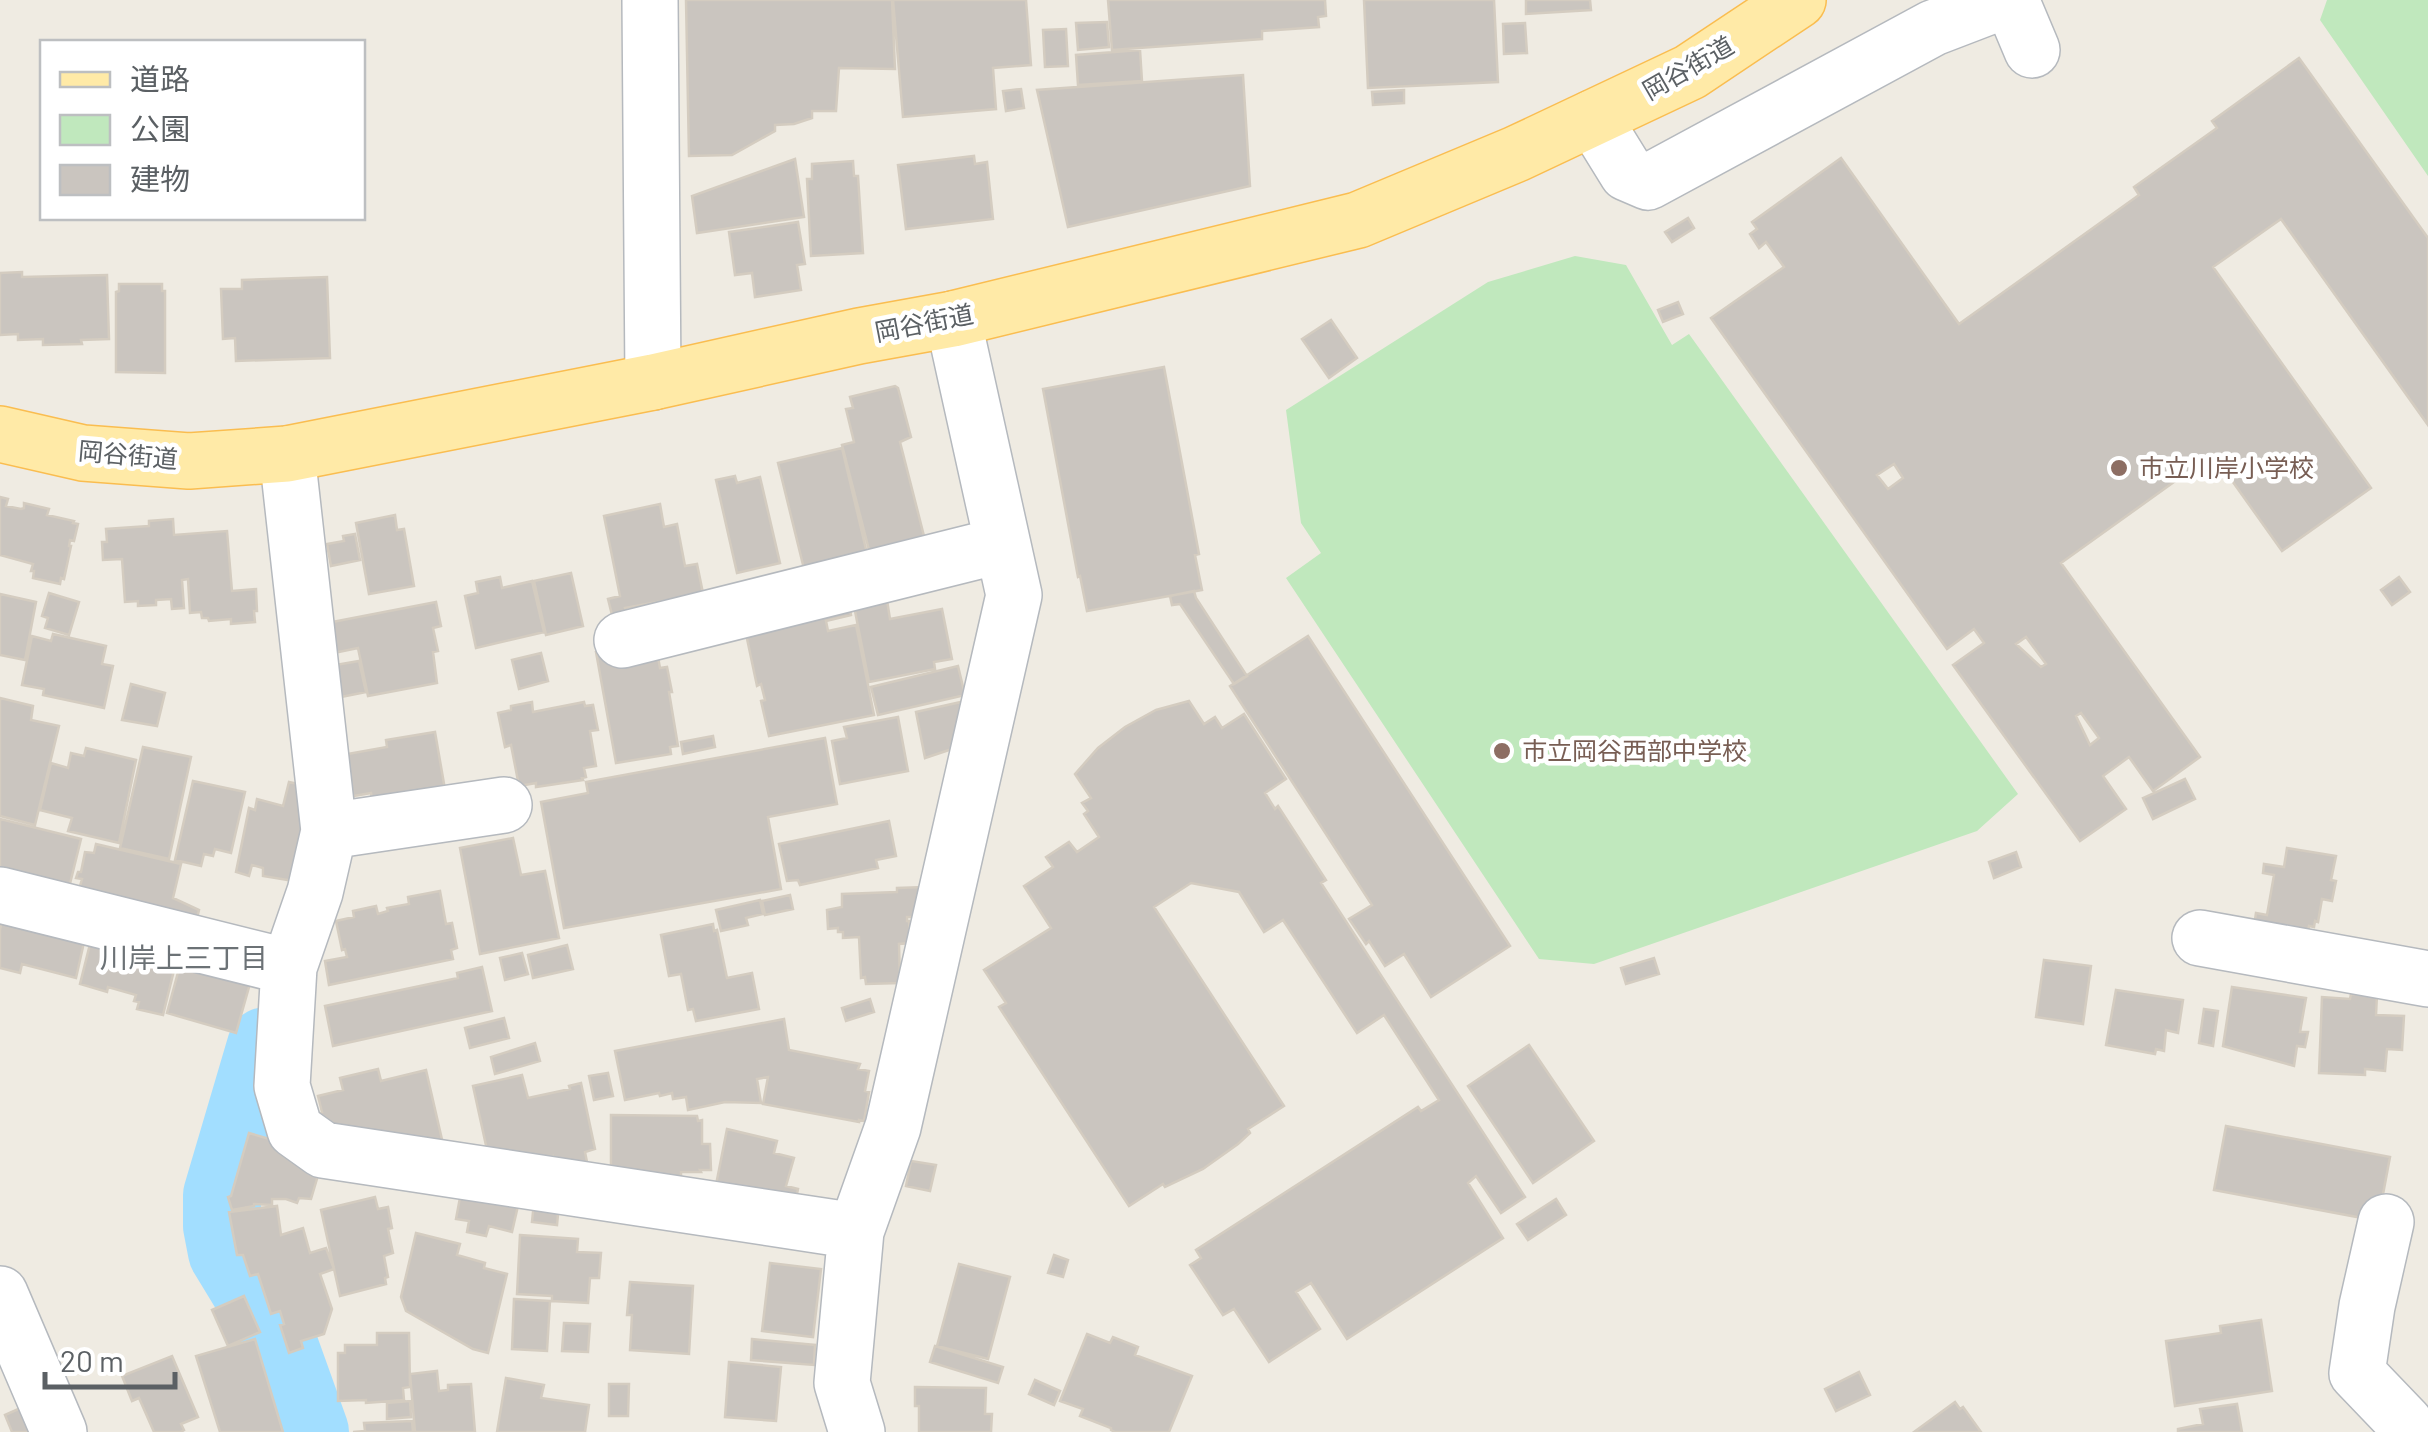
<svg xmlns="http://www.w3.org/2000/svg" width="2428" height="1432" font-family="Barlow,'Noto Sans JP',sans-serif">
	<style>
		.green { fill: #c0e8bd }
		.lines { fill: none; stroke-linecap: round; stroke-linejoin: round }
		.river { stroke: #a2deff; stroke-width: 78 }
		.building { fill: #cac5bf; stroke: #d4ccc0; stroke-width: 2.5; fill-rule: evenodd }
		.minor-casing { stroke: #b5b9be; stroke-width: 58 }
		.major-casing { stroke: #fabd50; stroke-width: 58 }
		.minor { stroke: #fff; stroke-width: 55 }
		.major { stroke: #ffeaa7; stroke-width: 55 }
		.education-dot { fill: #8d6e63; stroke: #fff; stroke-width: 4 }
		.labels { text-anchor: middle; stroke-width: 9; stroke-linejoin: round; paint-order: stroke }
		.street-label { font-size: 25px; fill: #5b6064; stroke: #fff }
		.education-label { font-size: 25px; fill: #785e54; stroke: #fff; text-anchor: start }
		.neighbourhood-label { font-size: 28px; fill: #6c7276; stroke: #fff }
	</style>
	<rect width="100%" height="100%" fill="#efebe2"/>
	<path class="green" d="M2327,0H2428V176L2320,20Z
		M1575,256L1626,265L1672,345L1689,334L2018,794L1977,831L1594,964L1539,959L1286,578L1321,553L1301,523L1286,410L1488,282Z"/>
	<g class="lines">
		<path class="river" d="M266,1046L222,1195V1226L227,1252L272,1326L310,1432"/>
	</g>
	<path class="building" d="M686,0H892L895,69L839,68L836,111H812V118L794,124L775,125V131L732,155L689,156Z
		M893,0H1026L1031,65L993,68L996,109L903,117Z
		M1108,0H1325L1326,16L1318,17L1319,27L1262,31V39L1112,50Z
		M1364,0H1494L1498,82L1368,88Z
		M1526,0H1590L1591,10L1526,14Z
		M1107,22L1109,47L1078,50L1076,23Z
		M1525,23L1527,53L1504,54L1503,24Z
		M1066,29L1068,66L1045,67L1043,30Z
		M1140,50L1142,81L1078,85L1076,55Z
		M2299,58L2428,238V425L2281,219L2213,267L2371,488L2282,551L2213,454L2061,563L2200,757L2153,791L2129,757L2103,776L2126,809L2080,841L1953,665L1984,643L1974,629L1947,649L1711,318L1784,267L1766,242L1759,248L1750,234L1757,229L1752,222L1841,158L1959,324L2139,195L2134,187L2217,128L2212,121ZM1894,464L1903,478L1888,489L1877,475ZM2026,637L2046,664L2041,667L2016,644ZM2081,713L2099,738L2090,745L2076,716Z
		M1243,75L1250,186L1068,227L1037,90Z
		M1021,89L1024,108L1006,111L1003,91Z
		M1404,90V103L1373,105L1372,92Z
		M974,156L975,164L987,162L993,219L906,229L898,165Z
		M795,159L804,217L697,233L692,196Z
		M853,161L854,176H858L863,253L811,256L807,179H812V164Z
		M1688,218L1694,228L1672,242L1665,232Z
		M798,222L805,264L797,265L801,290L755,297L752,273L735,275L729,232Z
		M22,272V277L107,275L109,339L81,340L82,344L43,345V339L18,340V334L0,335V273Z
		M327,277L330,358L236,361L235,338L223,339L221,289H242V280Z
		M119,284H162V291H165V373L116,372V292L119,291Z
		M1678,302L1683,314L1663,322L1658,310Z
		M1331,320L1357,358L1329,378L1302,339Z
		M1164,367L1199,554L1195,555L1202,590L1087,611L1080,576L1078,577L1043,389Z
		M895,386L898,388L911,437L900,442L924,536L869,550L842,445L854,442L846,409L853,408L850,397Z
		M842,448L869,562L806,577L778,463Z
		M735,476L737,483L760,477L780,563L737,573L716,480Z
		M0,497L8,499L6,506L21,509L24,508V503L49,509L47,515L74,521L73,523L78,524L74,541L70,540L69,546H71L64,579L61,578L60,584L33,578L34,571H31L33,564L0,555Z
		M660,504L664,527L677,524L685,566L697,564L704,598L675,604L674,599L625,608L627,616L613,619L608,599L620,596L604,516Z
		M395,515L397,530L404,529L414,586L369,594L356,523Z
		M173,519L174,535L227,531L232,591L256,589L257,611H254L255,622L231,624V619L209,621L208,618H202L201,612L190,613L188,579L182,580L184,608L172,609L171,599L156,600V605L138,606V601L125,602L122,559L103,560L102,542H107L106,529L149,526V521Z
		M355,534L360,560L331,566L327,544L344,541L343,536Z
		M571,573L583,626L546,635L534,581Z
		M500,577L502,588L532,581L544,632L476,648L465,596L478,593L476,582Z
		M2399,577L2410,592L2392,605L2381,590Z
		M1194,591L1196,598L1247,676L1234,684L1180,604L1172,605L1170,596Z
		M49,593L79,602L69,635L45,628L48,618L42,616Z
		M0,594L36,602L25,660L0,655Z
		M886,594L890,619L942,609L952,659L934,662L935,669L869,682L853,601Z
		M848,596L851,615L826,621L828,631L856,625L874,715L769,736L761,701L765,700L761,684L757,686L745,629Z
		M436,602L441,626L433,628L438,651L433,652L437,683L368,696L358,648L329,654L322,624Z
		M53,634L106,646L102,664L113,666L104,708L43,695L44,689L22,685L32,636L51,641Z
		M1308,636L1510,946L1431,997L1404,954L1385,966L1369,941L1366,944L1349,919L1372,905L1230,686Z
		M655,641L660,668L667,667L672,692H669L678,746L670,747L671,754L616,763L596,652Z
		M541,653L548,681L519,689L512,660Z
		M359,661L366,692L331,699L324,667Z
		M958,666L965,695L878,715L871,687Z
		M131,684L165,693L157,726L122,720Z
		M0,698L33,706L31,720L59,726L35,825L0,816Z
		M1189,701L1204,724L1215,717L1222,728L1244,714L1286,779L1265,793L1275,809L1278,806L1326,880L1321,883L1525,1197L1501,1213L1476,1176L1468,1183L1503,1238L1347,1339L1311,1283L1296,1292L1320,1329L1269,1362L1234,1309L1223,1315L1190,1265L1201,1258L1196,1250L1418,1107L1421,1111L1439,1100L1384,1015L1357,1033L1283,920L1264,932L1239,892L1191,883L1154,907L1284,1106L1248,1129L1250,1133L1238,1144L1203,1169L1165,1187L1163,1184L1129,1206L999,1007L1006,1003L984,970L1051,928L1024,886L1053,867L1046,857L1069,842L1077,852L1099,837L1084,814L1088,811L1082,803L1091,798L1075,774L1098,748L1125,727L1156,710Z
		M532,702L533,712L584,702L585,706L593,705L598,730L590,731L596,766L584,768L586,777L582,778L583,780L536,787V783L519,786L511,745L505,747L498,713L511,710V706Z
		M961,702L952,749L925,758L916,712Z
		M898,717L908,771L840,784L832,741L847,738L844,727Z
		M435,732L447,801L374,813L371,793L348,797L342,755L387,747L386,740Z
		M713,736L715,747L683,754L681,742Z
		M825,738L837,804L768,817L781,889L564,928L541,802L588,793L586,782Z
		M143,747L191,757L169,859L120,848Z
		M86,748L136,760L119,843L68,831L72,818L40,810L51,763L68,768L71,753L84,756Z
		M2185,779L2195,799L2153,819L2143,798Z
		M193,781L245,792L231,853L215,849L213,856L204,854L201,866L175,860Z
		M289,782L312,787L300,882L263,876V868L252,865L249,876L236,872L249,808L255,810L257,799L283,806Z
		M0,819L81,839L66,900L0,884Z
		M889,821L896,856L876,860L878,868L800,885L798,880L787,881L779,844Z
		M513,838L521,875L545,871L559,938L480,954L460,848Z
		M96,844L181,864L173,898L199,910L194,932L75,904L82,879L76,878L78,872H81L85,852L94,853Z
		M2287,848L2336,856L2331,880L2336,881L2332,901L2322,899L2318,922L2315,921L2314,927L2309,926L2305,944L2254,926L2256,913L2267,915L2274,875L2263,873L2264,864L2284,867Z
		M2016,852L2021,867L1994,878L1989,862Z
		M924,887L913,917H907V921H909L910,943L899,944L900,983L866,984L865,977L861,978L859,937L843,938V932H838V928L828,929L827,910L842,907V894L897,892V888Z
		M440,891L446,924L452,923L457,948L451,950L453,959L329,985L325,961L347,957L345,949L342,950L336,921L354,917L353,911L376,906L378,914L388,911L387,908L409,904L408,897Z
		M790,895L793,909L765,915L762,901Z
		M760,900L763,914L746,918L748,925L721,931L716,910Z
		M5,909L87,929L76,978L22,964L20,973L0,968V929Z
		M713,924L714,931L717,930L727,978L752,973L759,1009L696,1021L693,1009L688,1010L681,974L669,976L661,935Z
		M93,932L177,958L163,1015L137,1009L139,1002L134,1001L136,995L108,987L107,992L80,984Z
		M567,945L573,969L533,978L528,955Z
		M522,953L528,974L505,980L500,958Z
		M183,954L253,973L236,1033L167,1013Z
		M1654,958L1659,974L1626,984L1621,968Z
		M2044,960L2091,966L2083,1024L2036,1017Z
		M482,967L492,1011L333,1046L325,1006L458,978L457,973Z
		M2232,987L2306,998L2300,1032H2308L2305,1047L2297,1046L2294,1066L2223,1046Z
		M2116,990L2183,1000L2178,1033L2166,1030L2164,1051L2156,1049L2155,1054L2106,1045Z
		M2351,994L2377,995L2376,1015L2404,1016L2402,1050L2387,1049L2385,1071L2365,1069V1075L2319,1073L2322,997L2350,999Z
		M870,999L874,1012L846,1021L842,1008Z
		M2204,1009L2218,1011L2213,1046L2199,1043Z
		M504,1018L509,1038L470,1048L465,1028Z
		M784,1019L789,1050L860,1064L858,1069L869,1071L865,1091L869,1092L864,1121L859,1120V1122L763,1104L768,1077L757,1079L761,1103L725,1102L688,1110L686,1097L673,1099L672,1093L660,1096L659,1093L625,1100L615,1051Z
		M535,1043L540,1061L495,1074L491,1057Z
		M1529,1045L1594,1141L1533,1183L1468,1086Z
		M378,1069L381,1081L426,1070L446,1157L323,1139L317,1114L322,1112L318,1096L343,1090L340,1078Z
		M608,1073L613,1096L594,1100L589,1076Z
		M522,1075L528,1098L570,1089L569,1086L581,1083L595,1149L585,1152L587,1162L556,1169L553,1156L524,1163L489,1159L473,1086Z
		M611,1115L697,1116L698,1121L702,1120V1144H710L711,1170H700L701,1172H681V1177L611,1174Z
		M2226,1126L2390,1157L2378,1221L2214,1190Z
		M727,1129L777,1141L774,1153L794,1158L786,1186L798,1189L793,1214L714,1195Z
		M249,1133L283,1143L319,1172L311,1199L299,1198L297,1203L286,1199H272V1205L254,1204V1206L232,1210L228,1197L231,1196Z
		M911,1161L936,1165L930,1191L906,1186Z
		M462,1187L520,1197L512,1232L489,1226L486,1236L467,1232L469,1221L456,1219Z
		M375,1197L378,1209L388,1207L392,1228L388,1229L393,1253L384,1256L388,1277L385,1278L386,1284L340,1296L321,1210Z
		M1556,1199L1566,1215L1528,1240L1517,1224Z
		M534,1202L559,1204L557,1225L532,1222Z
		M277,1206L281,1235L303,1228L310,1253L326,1248L334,1269L320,1274L332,1309L324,1334L301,1341L303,1348L289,1353L280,1325L284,1324L280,1311L271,1314L258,1274L250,1276L243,1255H237L229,1212Z
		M416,1233L460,1244L457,1255L485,1263L484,1268L507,1274L488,1353L473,1349L406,1311L401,1297Z
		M520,1235L578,1239L577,1252L601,1253L599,1278H590L588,1303L552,1301V1296L517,1294Z
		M1054,1255L1068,1260L1063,1277L1048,1273Z
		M770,1263L821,1269L813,1337L762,1331Z
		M959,1264L1010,1277L988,1359L937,1346Z
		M630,1282L693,1286L689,1354L630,1350L632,1315H627Z
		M244,1296L260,1332L228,1346L212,1310Z
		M514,1299L550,1301L547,1351L512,1349Z
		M2261,1320L2272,1391L2175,1406L2166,1341L2221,1333L2220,1326Z
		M564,1323L590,1324L588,1352L562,1351Z
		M377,1333H409L410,1387L403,1388L404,1400L366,1403V1400L338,1401V1353H345V1345H377Z
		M1087,1334L1110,1343L1113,1337L1138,1347L1135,1355L1192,1376L1169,1432H1115L1111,1430V1428L1080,1416L1083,1409L1060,1401Z
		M255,1339L283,1432H220L196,1356Z
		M752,1339L815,1345L814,1365L751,1360Z
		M935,1346L1003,1367L998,1383L930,1362Z
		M172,1356L198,1417L181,1424L184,1430L181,1432H154L139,1398L132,1401L122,1376Z
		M729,1362L781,1367L776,1421L725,1417Z
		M437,1371L439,1391L448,1390V1385L471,1384L475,1432H415L410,1374Z
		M1859,1372L1870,1395L1836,1411L1825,1389Z
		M506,1378L544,1385L541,1398L589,1405L585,1432H497Z
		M1035,1380L1060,1391L1054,1405L1029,1394Z
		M609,1384H629L628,1416H609Z
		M915,1387L986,1388L985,1414H992L991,1432H919V1406H915Z
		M410,1401L411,1417L387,1419V1403Z
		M1955,1402L1960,1409L1963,1407L1981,1432H1914Z
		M32,1403L44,1432H12L5,1415Z
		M2237,1404L2242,1432H2178V1429L2203,1424L2200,1409Z
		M412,1421L413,1432H353L365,1431L364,1423Z"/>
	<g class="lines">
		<defs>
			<path id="minor" d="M650,0L653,382
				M2011,0L2032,50
				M1593,118L1627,173L1648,182L1933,28L2006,0
				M287,454L329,831L315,892L289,967L282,1086L295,1130L323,1150L856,1231
				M622,640L1002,545
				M329,831L504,805
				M0,895L289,967
				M2200,938L2428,979
				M2386,1222L2367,1306L2357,1373L2405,1423
				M0,1294L59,1432
				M857,1432L842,1383L856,1231L893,1127L1014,595L953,319"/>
			<path id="major" d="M0,434L83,453L189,461L287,454L653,382L859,336L953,319L1358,220L1516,154L1690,72L1798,0"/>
		</defs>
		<use href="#minor" class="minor-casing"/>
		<use href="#major" class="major-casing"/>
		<use href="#minor" class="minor"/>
		<use href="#major" class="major"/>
	</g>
	<g class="education-dot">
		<circle cx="2119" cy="468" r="10"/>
		<circle cx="1502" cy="751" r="10"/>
	</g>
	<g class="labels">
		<g class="street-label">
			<text transform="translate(1688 68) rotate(-30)" y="9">岡谷街道</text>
			<text transform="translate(924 323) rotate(-11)" y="9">岡谷街道</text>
			<text transform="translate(128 455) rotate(5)" y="9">岡谷街道</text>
		</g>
		<g class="education-label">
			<text x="2139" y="477">市立川岸小学校</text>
			<text x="1522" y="760">市立岡谷西部中学校</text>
		</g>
		<g class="neighbourhood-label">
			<text x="184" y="968">川岸上三丁目</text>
		</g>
	</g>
	<rect x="40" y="40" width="325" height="180" fill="#ffffff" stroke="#bdbfc1" stroke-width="2.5"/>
	<rect x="60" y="72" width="50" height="15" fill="#ffeaa7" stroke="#bdbfc1" stroke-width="2.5"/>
	<text x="130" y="90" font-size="30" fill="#5b6064">道路</text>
	<rect x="60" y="115" width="50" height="30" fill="#c0e8bd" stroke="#bdbfc1" stroke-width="2.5"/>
	<text x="130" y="140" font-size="30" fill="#5b6064">公園</text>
	<rect x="60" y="165" width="50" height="30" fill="#cac5bf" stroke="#bdbfc1" stroke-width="2.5"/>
	<text x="130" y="190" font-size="30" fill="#5b6064">建物</text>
	<path d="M45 1372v15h130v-15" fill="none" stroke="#5b6064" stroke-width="5"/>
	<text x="60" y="1372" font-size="30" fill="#5b6064" stroke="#ffffff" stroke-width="8" paint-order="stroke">20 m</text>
</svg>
